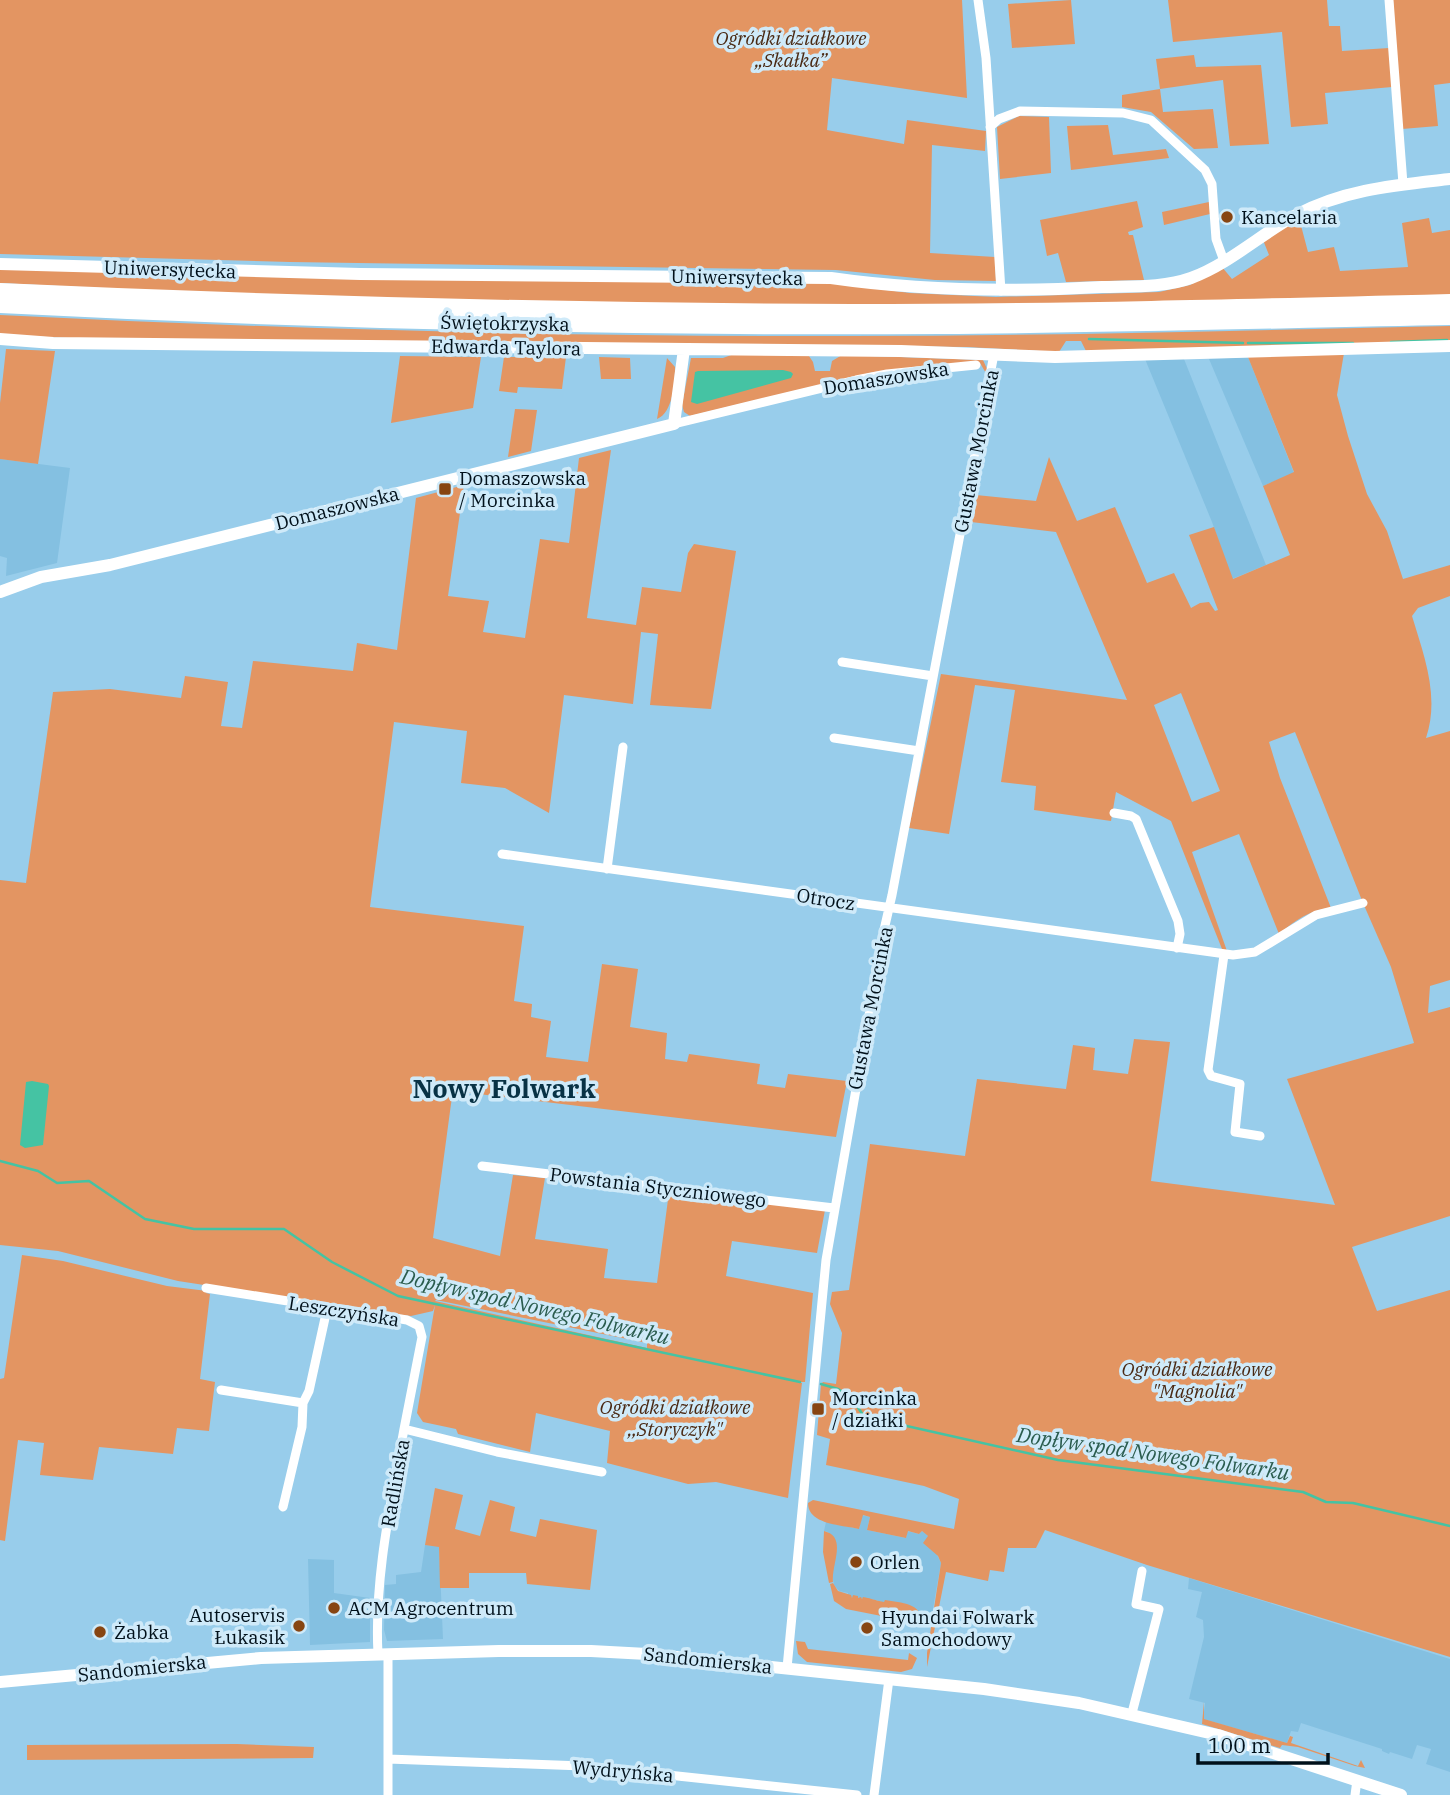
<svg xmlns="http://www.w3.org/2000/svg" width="1450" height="1795" font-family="'IBM Plex Serif',serif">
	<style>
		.built { fill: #84c0e1 }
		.green { fill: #e39562; fill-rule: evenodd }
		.water { fill: #45c3a3 }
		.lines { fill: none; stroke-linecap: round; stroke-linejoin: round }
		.stream { stroke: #45c3a3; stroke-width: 2.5 }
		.street { stroke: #fff; stroke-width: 9 }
		.secondary { stroke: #fff; stroke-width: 12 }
		.highway { stroke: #fff; stroke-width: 16 }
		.poi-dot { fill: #874512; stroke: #cfeaf9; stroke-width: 2.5 }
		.labels { text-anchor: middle; stroke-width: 7; stroke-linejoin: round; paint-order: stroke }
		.park-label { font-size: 19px; font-style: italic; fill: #4a2913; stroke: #cfeaf9 }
		.poi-label { font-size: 19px; fill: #00101a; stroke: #cfeaf9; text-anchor: start }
		.street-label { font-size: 19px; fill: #00101a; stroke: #cfeaf9 }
		.water-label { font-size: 21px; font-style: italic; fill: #2a5c4e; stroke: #cfeaf9 }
		.district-label { font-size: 26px; font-weight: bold; fill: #083245; stroke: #cfeaf9 }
	</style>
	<rect width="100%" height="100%" fill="#98cdeb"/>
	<path class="built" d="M1248,357L1294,473L1263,486L1209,359Z
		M1145,359H1184L1266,565L1232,579L1212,522Z
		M0,459L70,468L57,563L6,576L7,558L0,556Z
		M862,1515L870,1517L867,1530L906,1538L907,1531L919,1534L922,1531L928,1536L941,1563L930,1626L922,1624L920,1612L871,1599L848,1597V1593L839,1591L834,1585L832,1575L837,1547L828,1532L824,1531L826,1522L859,1529Z
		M425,1545L439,1546L443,1639L387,1641L384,1630L385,1585L396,1584V1575L421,1572Z
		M308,1559L334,1560V1593L370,1598V1642L310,1645Z
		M1189,1578L1450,1659V1772L1426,1764L1431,1749L1417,1745L1412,1759L1390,1752L1389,1754L1382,1751V1749L1301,1723L1298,1732L1291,1731L1287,1743L1203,1719L1205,1703L1189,1699L1204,1637L1203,1620L1196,1617L1202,1592L1188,1589Z"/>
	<path class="green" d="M0,0H962L967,98L832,78L827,130L904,144L907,120L986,131L985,151L932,145L930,253L995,257L996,281L935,280L836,270L290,262L0,254Z
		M1071,0L1075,44L1012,48L1008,4Z
		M1168,0H1327L1329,26H1340L1342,51L1389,48L1392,87L1325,93L1328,124L1291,127L1282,32L1173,42Z
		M1393,0H1450V83L1434,85L1438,126L1402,129Z
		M1194,55L1196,67L1261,65L1269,144L1230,146L1223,80L1160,89L1163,112L1213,109L1218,148L1194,149L1151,112L1122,107V95L1160,89L1156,59Z
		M1019,116L1049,117L1051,173L1000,179L997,127Z
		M1108,125L1113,155L1166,149L1169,158L1071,170L1067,126Z
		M1137,201L1143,227L1128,232L1129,235H1133L1144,280L1066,282L1058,253L1047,256L1040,220Z
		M1209,202L1210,214L1164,225L1162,212Z
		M1299,218L1308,252L1334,247L1340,271L1408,267L1402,223L1429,218L1432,233L1450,230V295C1248,300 1047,306 845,305C563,304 281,298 0,283V268L830,283L910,293L996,297L1159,292L1190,285L1222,267L1232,279L1269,255L1263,240Z
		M0,315C284,329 568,337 852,336C1052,336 1251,330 1450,326V343L1087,353L1081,341H1066L1059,352L967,347L70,338L0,335Z
		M6,349L55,351L38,464L0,459V403Z
		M1344,353L1337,395L1348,436L1367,494L1387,531L1403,579L1450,565V596L1418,608L1412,616C1424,656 1440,696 1426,738L1450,731V980L1430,986L1428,1013L1450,1007V1216L1352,1247L1377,1311L1450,1290V1657L1147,1565L1045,1530L1036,1548H1008L1004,1572L990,1570L988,1581L946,1572L927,1667V1653L941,1563L938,1556L923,1543L928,1536L922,1531L919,1534L908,1531L906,1538L867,1530L870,1517L863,1515L859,1529C843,1525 808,1525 808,1503L813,1500L954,1529L959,1499L924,1486L826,1465L830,1439L817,1435L821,1384L823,1382L836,1384L842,1333L830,1304L832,1292L849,1290L870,1144L965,1156L977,1079L1066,1089L1073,1045L1095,1048L1093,1070L1128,1074L1134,1039L1170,1042L1151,1181L1335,1205L1287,1079L1414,1043L1391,967L1363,903L1295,732L1269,742L1280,778L1331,908C1309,910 1296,920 1279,934L1239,834L1192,852L1227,951L1222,949L1171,821L1116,792L1111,821L1034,810L1036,786L1001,782L1015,690L975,685L949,834L909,828L941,674L1127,700L1056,532L971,522L976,495L1036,501L1049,457L1077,521L1115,507L1147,583L1174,573L1191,608L1200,603L1209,602L1215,611L1218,610L1189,535L1214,527L1233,579L1290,555L1263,486L1294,472L1248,357ZM1181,693L1220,791L1192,802L1154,705Z
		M734,354L809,356L813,362L815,371H830L832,361L842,355L983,360L988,371L987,375L980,363L874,372L690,416L684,412L682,405L691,358H723Z
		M400,356L481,357L473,408L391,423Z
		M504,357H566L562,389L518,387L517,393L499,391Z
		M599,357L630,358L631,379H601Z
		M667,358L675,367C675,382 673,413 657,419Z
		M515,409L537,410L531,451L508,457Z
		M611,450L587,618L636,625L642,587L681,592L688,553L694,544L736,551L711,709L650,705L658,634L641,632L633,704L564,695L549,813L505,788L461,783L467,731L394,722L370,907L524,926L514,1001L532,1004L531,1017L551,1021L546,1057L588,1062L602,964L638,969L630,1027L667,1033L665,1059L687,1062L689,1054L760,1064L757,1084L785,1088L788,1074L847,1081L836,1137L453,1091L451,1104L433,1238L500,1256L513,1175L545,1178L535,1239L608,1249L604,1278L657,1283L669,1192L825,1210L817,1253L732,1241L726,1276L813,1293L805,1382H799L802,1383L788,1498L716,1482L688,1484L607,1463L610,1431L536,1413L530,1452L458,1434L456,1429L423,1422L417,1413L435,1305L433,1311L411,1316L387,1313L178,1281L58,1251L0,1245V880L26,883L53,692L110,689L181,698L185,676L228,682L221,726L242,728L253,661L353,671L357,643L397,650L416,498L464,485L448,596L489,601L483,632L525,638L540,539L569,543L579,458ZM436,1300L647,1343V1348L435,1301Z
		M22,1255L63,1261L167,1286L207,1291L206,1293L210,1294L200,1379L215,1382L209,1431L177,1428L173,1454L99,1447L93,1480L40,1475L44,1443L18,1440L5,1541L0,1540V1379L4,1378Z
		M435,1488L463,1495L455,1529L480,1536L490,1500L515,1507L510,1531L536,1537L540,1519L597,1530L590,1590L527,1584L526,1573H469V1588H440L439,1547L425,1545Z
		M824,1531C848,1537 831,1564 833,1582L829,1583L823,1552Z
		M833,1583L838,1591L851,1595L852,1598L853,1595L858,1596V1598L861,1597L862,1599L863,1597C874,1599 873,1600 884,1602L885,1600C902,1603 923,1603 922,1624L846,1609L834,1601L830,1584Z
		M796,1641L805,1642L808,1649L908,1660L909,1653L917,1658L912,1669L901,1672L807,1662L798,1654Z
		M1204,1702V1719L1287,1743L1290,1736L1293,1737L1291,1743L1358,1766L1361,1760L1365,1768L1355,1766L1298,1747L1282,1745L1280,1748L1202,1724Z
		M237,1744L314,1747L313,1758L27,1760V1745Z"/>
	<path class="water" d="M783,370L791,372L793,374L791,378L697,404L691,402L695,372L698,371Z
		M32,1081L48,1084L49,1086L43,1145L25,1148L20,1145L26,1082Z"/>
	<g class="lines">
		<path class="stream" d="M1089,339L1243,343
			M1391,342L1447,340
			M1248,343H1353
			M0,1161L38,1171L57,1183L89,1181L145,1219L194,1229H284L332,1262L398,1296L800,1382
			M821,1384L838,1389L851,1397L863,1415L880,1420L1058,1460L1303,1492L1326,1502L1353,1503L1450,1526"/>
		<path class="street" d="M978,0L986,58L1001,291
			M1389,0L1403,184
			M990,127L999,119L1020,111L1123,113L1151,120L1205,170L1212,184L1216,239L1224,261
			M674,424L856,380L887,374L976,365
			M842,662L933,676
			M834,738L919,751
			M1114,813L1131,816L1136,819L1178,921L1180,934L1177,948
			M502,854L1233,955L1255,952L1316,915L1363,903
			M607,869L623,747
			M1224,955L1208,1070L1211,1076L1240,1084L1235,1132L1260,1136
			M482,1166L834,1208
			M206,1288L407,1320L419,1326L422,1337L404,1429
			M221,1390L303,1403L309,1391L327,1309
			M283,1507L302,1427L303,1403
			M378,1654C374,1579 391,1503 404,1429L497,1452L602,1472
			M388,1654V1795
			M787,1668L826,1260L884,930L892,895L994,354
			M1132,1713L1159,1609L1136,1604L1142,1571
			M388,1759L583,1766L857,1795
			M874,1795L889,1679
			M1355,1795L1357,1780"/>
		<path class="secondary" d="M0,264L360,274L831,278C921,291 1011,292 1102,287C1131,286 1163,288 1191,278C1229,264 1261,234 1296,215C1344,189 1397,185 1450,179
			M0,339L53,343L901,351L1055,357L1450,346
			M0,592L41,577L110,565L674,424L684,349
			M0,1682L261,1658L499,1651H591L647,1654L984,1689L1079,1703L1218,1735L1401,1795"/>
		<path class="highway" d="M0,291C284,304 568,311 852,312C1052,312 1251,307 1450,302
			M0,305C313,321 627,328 940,326C1110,325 1280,320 1450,317"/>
	</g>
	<g class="poi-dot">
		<circle cx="1227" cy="217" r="7"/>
		<rect x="438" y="482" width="14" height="14" rx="3.5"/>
		<rect x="811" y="1402" width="14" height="14" rx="3.5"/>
		<circle cx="856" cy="1562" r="7"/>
		<circle cx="334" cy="1608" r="7"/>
		<circle cx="299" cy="1626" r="7"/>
		<circle cx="867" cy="1628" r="7"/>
		<circle cx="100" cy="1632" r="7"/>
	</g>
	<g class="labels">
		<g class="park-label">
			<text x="791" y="45">Ogródki działkowe<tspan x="791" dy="22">„Skałka”</tspan></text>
			<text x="1197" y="1376">Ogródki działkowe<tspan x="1197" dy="22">"Magnolia"</tspan></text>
			<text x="675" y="1414">Ogródki działkowe<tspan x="675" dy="22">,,Storyczyk"</tspan></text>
		</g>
		<g class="poi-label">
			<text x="1241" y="224">Kancelaria</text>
			<text x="459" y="485">Domaszowska<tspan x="459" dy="22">/ Morcinka</tspan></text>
			<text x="832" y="1405">Morcinka<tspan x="832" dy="22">/ działki</tspan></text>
			<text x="870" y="1569">Orlen</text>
			<text x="348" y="1615">ACM Agrocentrum</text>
			<text x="285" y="1622" text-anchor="end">Autoservis<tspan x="285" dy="22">Łukasik</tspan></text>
			<text x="881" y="1624">Hyundai Folwark<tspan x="881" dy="22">Samochodowy</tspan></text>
			<text x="114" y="1639">Żabka</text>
		</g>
		<g class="street-label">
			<text transform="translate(170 269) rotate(2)" y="7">Uniwersytecka</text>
			<text transform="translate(737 277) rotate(1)" y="7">Uniwersytecka</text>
			<text transform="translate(505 323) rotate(1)" y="7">Świętokrzyska</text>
			<text transform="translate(506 347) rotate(1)" y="7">Edwarda Taylora</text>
			<text transform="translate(886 378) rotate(-9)" y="7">Domaszowska</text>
			<text transform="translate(976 451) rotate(-79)" y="7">Gustawa Morcinka</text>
			<text transform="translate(337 508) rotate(-14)" y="7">Domaszowska</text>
			<text transform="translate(826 899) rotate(9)" y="7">Otrocz</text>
			<text transform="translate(870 1008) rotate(-79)" y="7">Gustawa Morcinka</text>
			<text transform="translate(658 1187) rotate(7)" y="7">Powstania Styczniowego</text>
			<text transform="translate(344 1311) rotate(9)" y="7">Leszczyńska</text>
			<text transform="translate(395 1483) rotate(-80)" y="7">Radlińska</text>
			<text transform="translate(708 1660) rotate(6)" y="7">Sandomierska</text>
			<text transform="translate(142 1668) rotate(-6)" y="7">Sandomierska</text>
			<text transform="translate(623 1771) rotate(5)" y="7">Wydryńska</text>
		</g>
		<g class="water-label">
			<text transform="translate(535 1307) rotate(13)" y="7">Dopływ spod Nowego Folwarku</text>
			<text transform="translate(1153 1454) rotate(8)" y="7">Dopływ spod Nowego Folwarku</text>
		</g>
		<g class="district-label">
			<text x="504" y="1098">Nowy Folwark</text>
		</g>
	</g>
	<path d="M1198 1753v10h130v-10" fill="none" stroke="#00101a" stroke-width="3.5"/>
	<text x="1208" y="1753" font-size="21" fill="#00101a" stroke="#cfeaf9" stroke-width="5" paint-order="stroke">100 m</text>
</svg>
